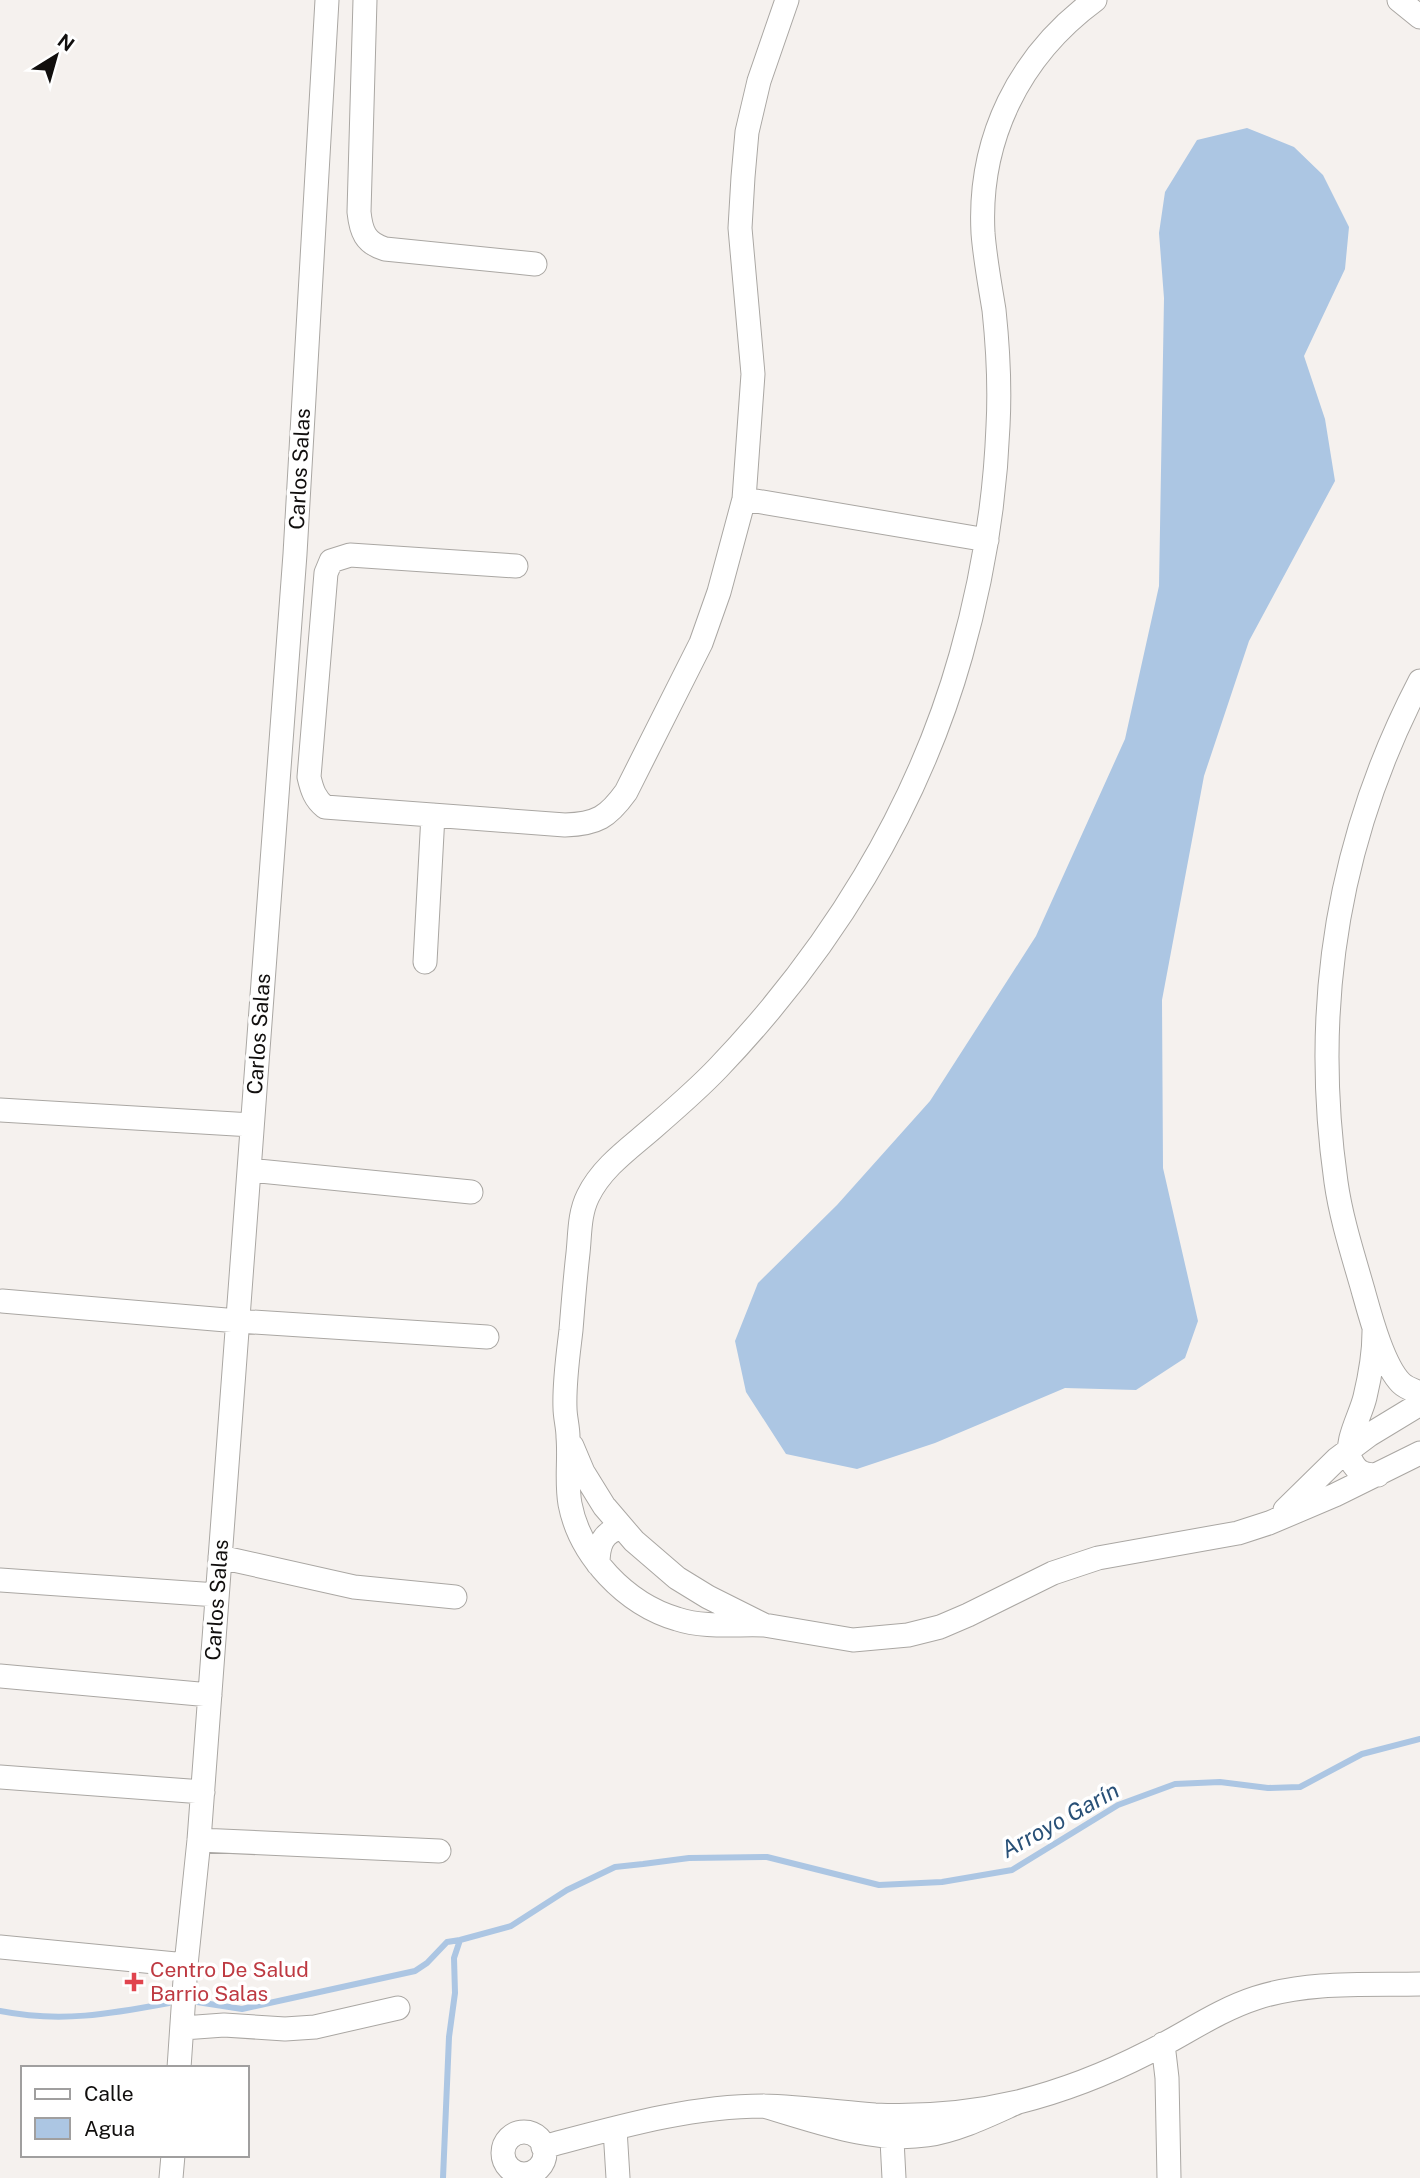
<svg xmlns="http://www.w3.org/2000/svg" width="1420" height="2178" font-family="'Public Sans',sans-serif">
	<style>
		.water { fill: #acc6e3 }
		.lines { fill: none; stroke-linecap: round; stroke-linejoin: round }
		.stream { stroke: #acc6e3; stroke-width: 6 }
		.minor-casing { stroke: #aaa7a3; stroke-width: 25 }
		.minor { stroke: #fff; stroke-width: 23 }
		.health-dot { fill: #e0444e; stroke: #fff; stroke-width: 2.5 }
		.labels { text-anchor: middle; stroke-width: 7; stroke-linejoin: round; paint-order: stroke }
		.street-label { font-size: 21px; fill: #110f0e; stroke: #fff }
		.health-label { font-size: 21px; fill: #be3a42; stroke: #fff; text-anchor: start }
		.water-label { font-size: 23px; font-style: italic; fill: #285077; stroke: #fff }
	</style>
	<rect width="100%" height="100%" fill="#f5f1ee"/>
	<path class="water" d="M1247,128L1294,147L1323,175L1349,227L1345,269L1304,356L1325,419L1335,481L1249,641L1204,776L1162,1000L1163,1168L1198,1321L1185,1358L1136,1390L1065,1388L935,1443L857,1469L786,1454L746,1392L735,1341L758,1283L837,1205L930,1101L1036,936L1125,739L1159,586L1164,298L1159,233L1165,192L1197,140Z"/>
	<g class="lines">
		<path class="stream" d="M197,2002L242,2009L415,1971L427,1963L447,1942L460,1940L511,1926L567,1890L615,1867L643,1864L689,1858L767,1857L879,1885L942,1882L1012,1870L1118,1805L1175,1784L1220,1782L1268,1788L1300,1787L1362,1754L1420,1739
			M0,2011C60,2023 110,2014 169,2003
			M443,2178L449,2037L455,1993L454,1958L460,1940"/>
		<defs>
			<path id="minor" d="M365,0L359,212C361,231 365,243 385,249L535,264
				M1399,0L1420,17
				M744,499L987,540
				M516,566L350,555L331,561L326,573L309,777C312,790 315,799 325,807L565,825C597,824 608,817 626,792L701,643L719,592L744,499L753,374L740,228L743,177L747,132L759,81L787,0
				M1420,681C1338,838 1311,1006 1336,1182C1341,1218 1353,1255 1363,1290C1370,1315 1383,1365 1401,1383C1406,1388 1413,1390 1420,1393
				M425,962L433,815
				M0,1110L252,1125
				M249,1170L471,1192
				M2,1301L238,1321L487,1337
				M1374,1332C1374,1353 1370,1376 1365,1397C1361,1415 1344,1442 1351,1460C1357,1473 1365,1475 1378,1475
				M572,1446L583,1472L604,1506L634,1541L677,1578L708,1597L764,1625L853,1640L908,1635L940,1627L968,1615L1053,1573L1098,1558L1238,1533L1269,1523L1335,1495L1420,1453
				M1285,1510L1337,1459L1369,1435L1420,1404
				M220,1557L354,1587L455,1597
				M598,1564C598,1546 602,1532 621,1528
				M0,1580L217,1595
				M764,1625C736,1624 704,1628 677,1619C626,1604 580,1556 570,1504C566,1482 570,1459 568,1437C568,1427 565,1417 565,1408C564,1382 568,1356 571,1330C573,1305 575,1279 578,1253C580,1235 579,1214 588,1196C602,1167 630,1148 654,1127C676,1108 698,1089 718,1068C829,952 917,811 961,655C982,581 995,503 998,426C1000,389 998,348 994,310C990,285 985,259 983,233C978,139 1019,56 1095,0
				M0,1676L210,1695
				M0,1777L203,1792
				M199,1840L439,1851
				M0,1947L186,1965
				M183,2028L224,2025L285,2029L315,2027L398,2008
				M1163,2044L1167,2078L1169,2178
				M179,2068L186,1965L199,1840L295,554L327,0
				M1018,2102C1062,2091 1106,2074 1147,2053C1184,2035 1216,2011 1256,1998C1308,1981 1366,1985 1420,1984
				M891,2121L894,2178
				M615,2129L618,2178
				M503 2153a21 21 0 1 1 42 0a21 21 0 1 1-42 0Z
				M543,2147C615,2128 689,2106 763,2106C800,2107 838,2112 875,2115C922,2117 971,2113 1018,2102C989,2115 959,2130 927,2135C872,2143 816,2121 764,2106
				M171,2178L173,2155"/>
		</defs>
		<use href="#minor" class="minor-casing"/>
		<use href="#minor" class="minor"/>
	</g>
	<path class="health-dot" d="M130.5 1971.5h7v7h7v7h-7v7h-7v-7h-7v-7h7z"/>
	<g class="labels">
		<g class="street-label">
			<text transform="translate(300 469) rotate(-87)" y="7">Carlos Salas</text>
			<text transform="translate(259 1034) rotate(-86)" y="7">Carlos Salas</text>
			<text transform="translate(217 1600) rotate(-86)" y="7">Carlos Salas</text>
		</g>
		<g class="health-label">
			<text x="150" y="1977">Centro De Salud<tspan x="150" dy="24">Barrio Salas</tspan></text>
		</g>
		<g class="water-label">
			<text transform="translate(1060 1820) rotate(-29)" y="8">Arroyo Garín</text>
		</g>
	</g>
	<rect x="21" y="2066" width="228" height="91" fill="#ffffff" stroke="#a09f9f" stroke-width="2"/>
	<rect x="35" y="2089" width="35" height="10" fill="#ffffff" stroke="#a09f9f" stroke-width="2"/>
	<text x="84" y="2101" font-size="21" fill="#110f0e">Calle</text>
	<rect x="35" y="2118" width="35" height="21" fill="#acc6e3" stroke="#a09f9f" stroke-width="2"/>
	<text x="84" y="2136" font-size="21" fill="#110f0e">Agua</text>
	<g transform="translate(56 56) rotate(37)" stroke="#ffffff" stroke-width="5" paint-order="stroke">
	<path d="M0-5L12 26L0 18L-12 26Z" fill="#110f0e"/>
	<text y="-10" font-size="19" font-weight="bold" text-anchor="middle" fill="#110f0e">N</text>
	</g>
</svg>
